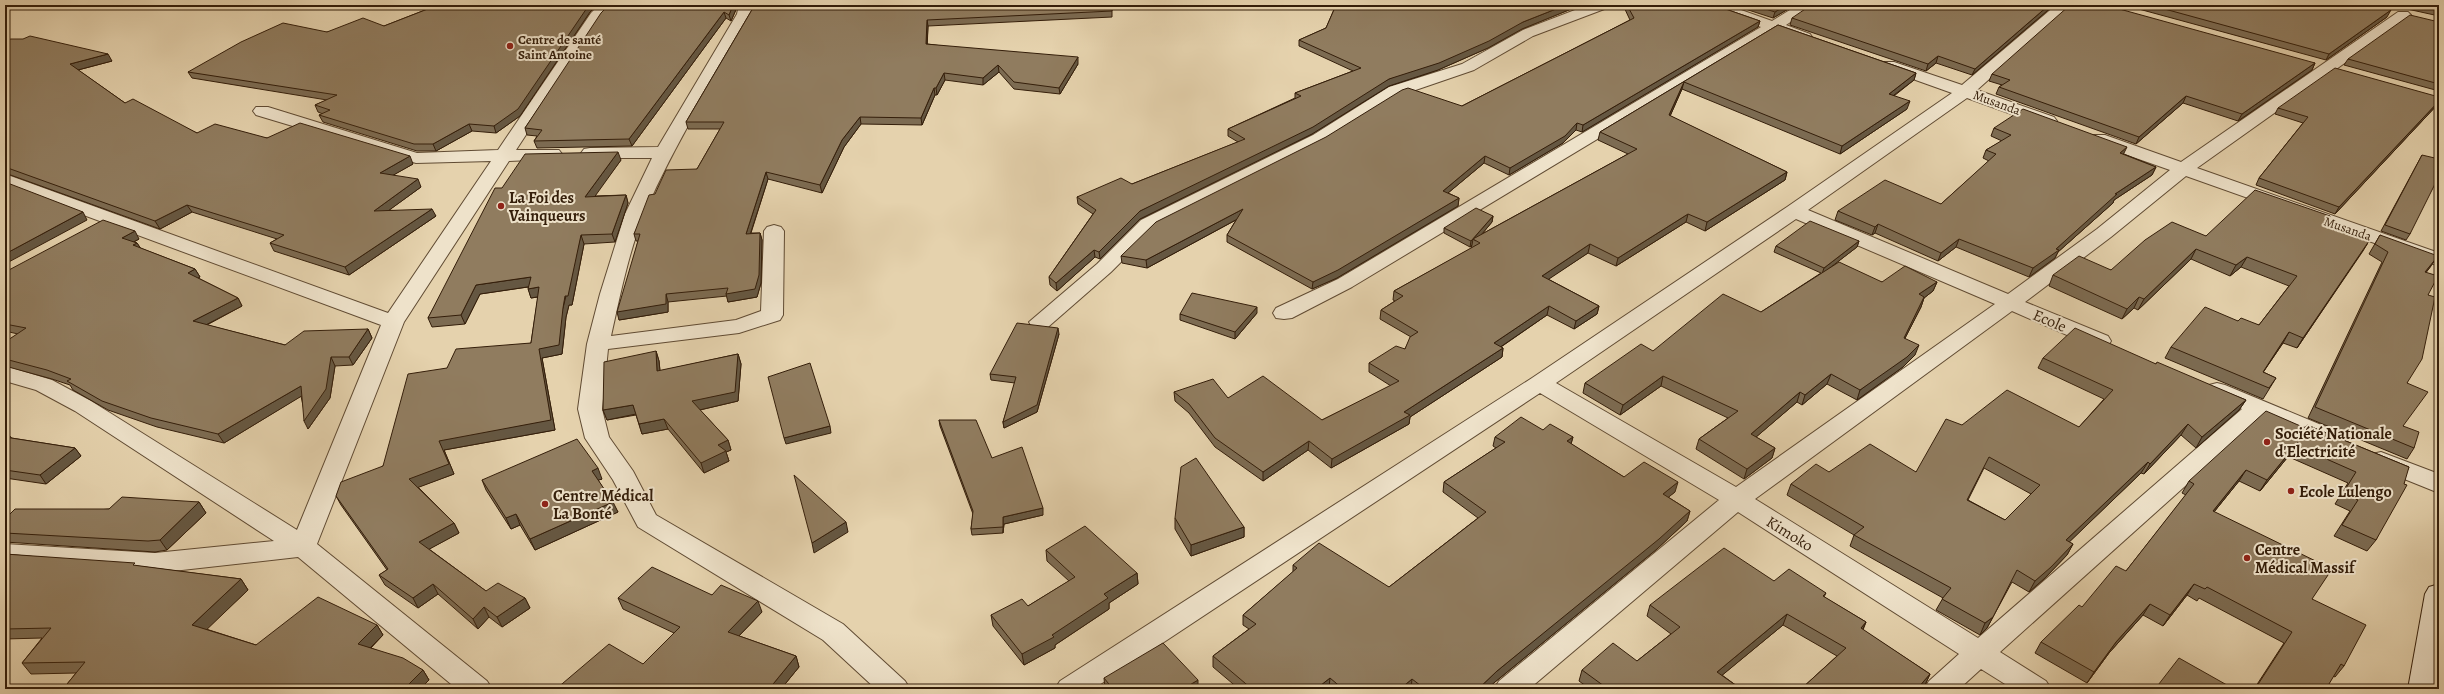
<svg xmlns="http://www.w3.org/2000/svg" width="2444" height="694" font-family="Alegreya,serif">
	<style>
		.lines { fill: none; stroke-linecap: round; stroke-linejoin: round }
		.street-casing { stroke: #604b33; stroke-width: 2 }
		.secondary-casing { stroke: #341e0a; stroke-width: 2 }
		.street { fill: #eee2ca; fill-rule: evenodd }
		.secondary { fill: #eee2ca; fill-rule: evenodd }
		.wall { fill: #7c6b52; stroke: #341e0a; fill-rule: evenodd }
		.shaded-wall { fill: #655742; stroke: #341e0a }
		.building { fill: #907c5f; stroke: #341e0a; fill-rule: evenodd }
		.poi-dot { fill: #8f2418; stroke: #eee2ca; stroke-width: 1.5 }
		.labels { text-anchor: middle; stroke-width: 4; stroke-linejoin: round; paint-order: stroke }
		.far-poi-label { font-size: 13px; font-weight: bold; fill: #341e0a; stroke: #eee2ca; text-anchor: start }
		.far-street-label { font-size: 13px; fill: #341e0a; stroke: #eee2ca }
		.poi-label { font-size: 16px; font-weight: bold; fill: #341e0a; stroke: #eee2ca; text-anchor: start }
		.street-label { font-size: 16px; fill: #341e0a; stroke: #eee2ca }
	</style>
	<rect width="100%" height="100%" fill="#e5d2ad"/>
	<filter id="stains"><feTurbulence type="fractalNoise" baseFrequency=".005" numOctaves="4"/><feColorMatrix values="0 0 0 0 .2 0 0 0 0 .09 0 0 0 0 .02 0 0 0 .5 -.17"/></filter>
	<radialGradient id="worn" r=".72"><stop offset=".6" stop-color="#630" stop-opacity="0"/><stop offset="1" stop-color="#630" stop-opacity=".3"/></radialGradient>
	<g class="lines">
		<defs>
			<path id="street" d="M599,5H615L602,19L516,150H559L562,154L559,158L553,159L509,161L404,322L317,544L487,681L492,689H457L298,557L155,573L5,564V544L155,553L274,541L75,411L36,390L5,381V366L52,380L91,401L297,530L381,325L5,186V174L388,313L491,161L416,163L256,115L253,111L256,107H268L417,153L498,150L591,13Z
				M739,5H753V14C715,79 675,143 645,212C629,250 620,296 611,336L736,320L761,311L764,231L767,227L774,225L781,227L784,231L783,315L780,320L739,333L608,349L602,409L609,437L633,471L656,515L843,624L905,681L910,689H876L823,640L638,527L613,480L585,438L578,409L587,344L600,294L625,214L652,158H590L584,157L581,153L584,149L590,148L658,147L737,14Z
				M1588,5H1609L1607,8L1533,36L1474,70L1401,95L1325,143L1155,228L1111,272L1048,327L1040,328L1032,327L1029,322L1097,264L1141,220L1313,135L1389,87L1462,64L1523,30Z
				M1706,5H1727L1772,21L1798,5H1816L1786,25L1810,34L1812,37L1804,42L1775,32L1352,287L1292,318L1284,319L1276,318L1273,313L1276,308L1338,279L1761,27L1708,8Z
				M2056,5H2072L1977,90L2054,117L2057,121L2054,125H2042L1967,98L1808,210L2008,294L2097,229L2170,170L2093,143L2090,139L2093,135H2105L2181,162L2398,12H2408L2411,15L2408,18L2197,168L2439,253V266L2186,176L2111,237L2025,302L2108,336L2111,341L2108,346L2100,348L2092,346L2012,311L1755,499L1978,638L2242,409L2209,395L2206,390L2209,385L2217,383L2225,385L2331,429L2335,435L2331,441L2323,443L2261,418L2000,652L2046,681L2051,689H2013L1981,669L1959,689H1924L1929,681L1959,654L1738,512L1529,689H1494L1499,681L1719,500L1540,393L1093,689H1055L1060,681L1532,378L1787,207L1952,93L1882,68L1880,65L1882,62H1894L1962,85ZM1796,219L1995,304L1736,487L1556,383Z
				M2381,452L2439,474V493L2372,466L2369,460L2372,454Z"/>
			<path id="secondary" d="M2439,584L2438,689H2408L2425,594L2429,587Z"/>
		</defs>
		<use href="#street" class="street-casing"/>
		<use href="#secondary" class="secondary-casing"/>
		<use href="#street" class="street"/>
		<use href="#secondary" class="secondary"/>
	</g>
	<path class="wall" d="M438,5H597L590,12L520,116L496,133L472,131L436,151H417L323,122L319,115L323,114L318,112L315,105L327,100L192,78L188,72L327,32L384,26Z
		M609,5H738L731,21L726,18L632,146L537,148L534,141L537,136L527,135L525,128Z
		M1112,5V17L928,26L927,44L1078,64L1060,94L1014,89L999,72L983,85L945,80L937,95H935L922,125L861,124L844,147L822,193L768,179L751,233H760L762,240L761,283L757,297L728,302L727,296L668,302V312L619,320L638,241H636L634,234L655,194L697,169L720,129H688L686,122L753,8Z
		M1336,5H1581L1522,29L1488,48L1438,70L1389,86L1312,134L1140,219L1100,259L1095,257L1057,291L1050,285L1049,277L1093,214L1078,204L1077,197L1132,184L1238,142L1228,136V129L1295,98V93L1353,71L1299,46V40L1326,28Z
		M1623,5H1714L1760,21L1758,27L1582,132L1576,130L1563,143L1509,175L1484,163L1448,193L1459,198L1458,206L1337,278L1312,289L1227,242V235L1236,220L1147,268L1122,263L1121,256L1462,106L1630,20Z
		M1733,5H1795L1773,18Z
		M2054,5L1972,75L1936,63L1926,71L1790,25L1792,18Z
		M2124,5H2369L2387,17L2326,60Z
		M2389,5H2439V16Z
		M2439,22V91L2344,65L2348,59Z
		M1778,25L1916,73L1914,80L1894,96L1907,109L1840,154L1682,89L1670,116L1787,172L1785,180L1705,231L1686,222L1616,266L1588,253L1548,279L1599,306L1597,314L1574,329L1547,315L1501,347L1503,348L1502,357L1410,417L1409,424L1331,468L1308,450L1263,481L1215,447L1189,413L1175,401L1174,392L1228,398L1322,420L1391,386L1369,372V363L1405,349L1411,337L1380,319L1381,310L1395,301L1393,300L1394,291L1472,248H1471L1472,245L1470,247L1444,233V228L1493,216L1492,222L1482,234L1628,154L1598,140L1600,132Z
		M5,40L112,61L78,70L125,103L197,133L267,138L413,164L393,175L421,187L389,210L436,216L349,275L274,251L270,243L277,239L192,212L160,229L5,173Z
		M2315,63L2312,70L2238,121L2183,103L2136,144L1996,94L1999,87L2002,85L1989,81L1992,74Z
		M2438,104L2335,214L2256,185L2259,178L2303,123L2275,114L2278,108Z
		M1994,128L2124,154L2156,167L2152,175L2114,200L2113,203L2058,252L2055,258L2029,277L1956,247L1938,261L1875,233L1872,235L1835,220L1838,211L1941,204L1989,161L1983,158L1986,150L2002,141L1991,136Z
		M2422,155L2410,234L2406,240L2381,231Z
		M621,160L594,196L626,195L628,203L615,242L584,244L572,305H569L566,317L562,354L542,358L555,430L444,450L454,474L418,487L454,523L459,533L429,549L486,591L525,598L530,608L502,627L489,617L478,629L438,594L418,608L385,585L379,575L387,570L341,505L336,496L383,466L447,368L531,343L538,297L531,298L528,287L480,294L465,324L432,327L428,318L502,188Z
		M2330,216L2325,225L2369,241L2297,348L2283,343L2263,372L2276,378L2263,399L2165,358L2171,347L2238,321L2259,325L2289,286L2241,267L2230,276L2191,259L2138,310L2134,308L2122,319L2049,286L2053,275L2111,270L2206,236Z
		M2380,235L2431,266L2426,272L2428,295L2407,383L2403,426L2414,448L2407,459L2308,418L2382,262L2369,254Z
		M139,239L134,242L137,243L140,248L195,269L200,277L198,278L238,298L242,306L207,325L285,345L368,329L372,338L353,365L335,366L330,398L308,429L301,396L224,443L157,427L108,410L73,390L70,385L52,379L5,366V342L18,334L5,331V272Z
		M1859,241L1857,247L1828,269L1882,282H1937L1933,291L1924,298L1921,307L1905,338L1915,355L1903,367L1857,400L1827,384L1802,405L1797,402L1756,437L1775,448L1772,458L1744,479L1696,449L1699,439L1728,418L1661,386L1620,415L1583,393L1585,383L1761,312L1821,273L1774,252L1776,246Z
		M1257,313L1235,339L1180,320V314Z
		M1059,334L1037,412L1004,428L1003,422L1015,383L991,380L990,374Z
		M656,351L659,361L660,371L738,354L741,364L738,401L700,410L728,440L731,450L726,452L729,461L704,473L668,429L642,434L636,415L607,420L603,410Z
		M2043,358L2156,364L2246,400L2239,410L2196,448L2181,435L2144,474L2141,473L2069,542L2073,544L2067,555L2045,578L2029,592L2012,582L1987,628L1980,635L1936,610L1943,598L1850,546L1854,535L1787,495L1791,484L1829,472H1916L1962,425L2079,427L2104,399L2038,368ZM1984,468L2031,494L2005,520L1968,500Z
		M939,420L992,458L1043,515L1004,524L1003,533L972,535L971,529L973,514L940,426Z
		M2307,425L2409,467L2376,540L2367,551L2334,536L2350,511L2335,504L2348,483L2289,457L2291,453L2260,491L2239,481L2214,512L2312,599L2344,666L2335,677L2333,676L2326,689H2254L2284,643L2199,598L2197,601L2187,595L2163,626L2143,615L2109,653L2087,683L2035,653L2041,642L2082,607L2126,571L2186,495L2182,493L2189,481L2305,427Z
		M1543,430L1573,437L1571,444L1624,477L1675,492L1668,497L1690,511L1687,521L1657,549L1495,682L1487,689H1331L1329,688L1328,689H1239L1213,667V656L1249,629L1243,625V615L1293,572V565L1389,587L1478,518L1443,492L1444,482L1496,448L1493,446L1495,437Z
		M5,431L11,438L75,448L81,456L46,484L5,478Z
		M602,479L598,480L618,512L535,550L520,525L511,529L486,490L482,480Z
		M199,502L206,513L167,550L155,552L5,542V544V519L109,509Z
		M1175,518L1244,527V537L1191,556L1175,529Z
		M1046,550L1137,573L1138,584L1109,603V609L1055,645V648L1024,665L993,626L991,615L1028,606L1069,581L1047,561Z
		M5,554L137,566L241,579L248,590L206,629L256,645L377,625L383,635L371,648L423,670L429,680L420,689H63L76,673L31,674L22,663L42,638L5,639Z
		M1774,581L1826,593L1824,597L1866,622L1863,630L1930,674L1925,685L1921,689H1801L1837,656L1783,625L1722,675L1741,689H1590L1579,681L1582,670L1637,661L1671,634L1647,616L1650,605Z
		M712,595L762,612L739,636L796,656L799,667L781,689H556L643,664L674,633L623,609L618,598Z
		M1104,678L1198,689H1105Z"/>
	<path class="shaded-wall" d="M589,5H597L590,12L520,116L496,133L494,126Z
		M733,5H738L731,21L729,15Z
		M1566,5H1581L1522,29L1488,48L1438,70L1389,86L1312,134L1140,219L1100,259L1099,252L1140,211L1389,79L1523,22Z
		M1786,5H1795L1773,18L1775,12Z
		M2049,5H2054L1972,75L1975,69Z
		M2391,10L2387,17L2326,60L2329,54Z
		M724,12L726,18L632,146L629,139Z
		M927,20L928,26L927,50L926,44Z
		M1760,21L1758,27L1582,132L1583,125Z
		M108,54L112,61L74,71L70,64Z
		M1938,56L1936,63L1926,71L1928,64Z
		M1078,57V64L1060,94L1059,88Z
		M2315,63L2312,70L2238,121L2242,114Z
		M998,65L999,72L983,85V78Z
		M944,73L945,80L937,95L936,88Z
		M1916,73L1914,80L1886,101L1889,94Z
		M1684,82L1682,89L1667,123L1669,115Z
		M934,88L935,95L922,125L921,118Z
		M2186,96L2183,103L2136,144L2139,137Z
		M1910,101L1907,109L1840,154L1842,146Z
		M2439,101L2438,104L2335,214L2339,207Z
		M860,117L861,124L844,147L822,193L820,185L842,140Z
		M1577,123L1576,130L1563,143L1509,175L1510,168Z
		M469,124L472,131L436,151L433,144Z
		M2127,147L2123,155L2120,153Z
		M618,152L621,160L588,206L585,197Z
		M410,156L413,164L383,181L380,173Z
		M1485,156L1484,163L1442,198L1443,191Z
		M2156,167L2152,175L2114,200L2113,203L2058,252L2055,258L2029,277L2033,268L2056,249L2115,194Z
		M766,172L768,179L748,241L746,234Z
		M1787,172L1785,180L1705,231L1707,222Z
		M418,179L421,187L377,219L374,211Z
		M626,195L628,203L615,242L612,234Z
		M1459,198L1458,206L1337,278L1312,289L1313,282Z
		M187,205L192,212L160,229L155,221Z
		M432,209L436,216L349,275L345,267Z
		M1243,209V216L1147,268L1146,260Z
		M83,212L87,220L5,264V254Z
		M1688,214L1686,222L1616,266L1618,258Z
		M1493,216L1492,222L1476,241L1473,239Z
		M2330,216L2324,227L2322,224Z
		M1878,224L1875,233L1872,235L1875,227Z
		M135,231L139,239L126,246L122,238Z
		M760,233L762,240L761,283L757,297L728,302L726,294Z
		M581,235L584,244L572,305H569L566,317L562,354L542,358L555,430L444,450L454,474L414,489L409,479L439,441L539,349L563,308Z
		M1473,239L1472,245L1470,247L1471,241Z
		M1959,239L1956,247L1938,261L1941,253Z
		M1859,241L1857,247L1822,274L1824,268Z
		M2369,241L2363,251L2297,348L2303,338Z
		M137,243L142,250L133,245Z
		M1590,244L1588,253L1540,285L1542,276Z
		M2196,249L2191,259L2138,310L2144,299Z
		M1094,250L1095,257L1057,291L1056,283Z
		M2438,256L2431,266L2419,282L2425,272Z
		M2247,257L2241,267L2230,276L2236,265Z
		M195,269L200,277L193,281L188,273Z
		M531,277L534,286L480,294L465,324L461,315L476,285Z
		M1937,282L1933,291L1924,298L1921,307L1900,348L1919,294Z
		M539,287L543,296L531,298L528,289Z
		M666,294L668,302V312L619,320L617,312Z
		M2139,297L2134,308L2122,319L2127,309Z
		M238,298L242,306L198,329L193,321Z
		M1549,306L1547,315L1493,352L1494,343Z
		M1599,306L1597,314L1574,329L1576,321Z
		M1257,307V313L1235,339V332Z
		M1058,328L1059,334L1037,412L1004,428L1003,422Z
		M368,329L372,338L353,365L349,357Z
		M2289,332L2283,343L2256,383L2263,372Z
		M1919,345L1915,355L1903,367L1857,400L1860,390Z
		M1503,348L1502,357L1410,417L1409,424L1331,468L1332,459L1404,412Z
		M656,351L659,361L661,381L657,371Z
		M738,354L741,364L738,401L695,411L692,401Z
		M331,357L335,366L330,398L308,429L304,421Z
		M1831,374L1827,384L1802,405L1805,395Z
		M1663,376L1661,386L1620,415L1623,405Z
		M301,386L305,394L224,443L218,434Z
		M1800,392L1797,402L1748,444L1751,434Z
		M2246,400L2239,410L2196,448L2202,437Z
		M633,405L636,414L607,420L603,410Z
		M664,419L668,429L642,434L639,424Z
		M2188,424L2181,435L2144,474L2150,464Z
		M830,426L831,433L786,444L784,438Z
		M6,431L13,440L5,444V432Z
		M1573,437L1570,447L1567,441Z
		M728,440L731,450L726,452L729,461L704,473L701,463L718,445Z
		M1309,441L1308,450L1263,481V472Z
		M2298,442L2291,453L2260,491L2267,480Z
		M75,448L81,456L46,484L40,475Z
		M1775,448L1772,458L1744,479L1747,469Z
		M2148,462L2141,473L2060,551L2066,540Z
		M598,468L602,479L596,481L592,471Z
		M2246,470L2239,481L2205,523L2213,511Z
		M1678,482L1675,492L1660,504L1663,494Z
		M199,502L206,513L167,550L160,540Z
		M613,502L618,512L535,550L530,539Z
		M1043,508V515L1004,524L1003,533V517Z
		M1690,511L1687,521L1657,549L1495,682L1487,689H1478L1497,671Z
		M516,514L520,525L511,529L506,518Z
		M846,522L848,532L814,553L812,543Z
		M454,523L459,533L424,552L419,542Z
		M1244,527V537L1191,556V545Z
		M2073,544L2067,555L2045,578L2029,592L2035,581Z
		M1137,573L1138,584L1109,603V609L1055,645V648L1024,665L1022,654L1052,635L1104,594Z
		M241,579L248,590L200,636L192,625Z
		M433,584L438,594L418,608L413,598Z
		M2194,584L2187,595L2163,626L2170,615Z
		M525,598L530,608L502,627L497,617Z
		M758,601L762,612L732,643L728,632Z
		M2150,604L2143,615L2109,653L2087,683L2094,672L2116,642Z
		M484,607L489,617L478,629L473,619Z
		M1787,614L1783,625L1714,682L1717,672Z
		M1993,617L1987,628L1980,635L1985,623Z
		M1866,622L1861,633V628Z
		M377,625L383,635L364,654L358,644Z
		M796,656L799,667L781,689H769Z
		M423,670L429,680L420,689H404Z
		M1930,674L1925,685L1921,689H1917Z
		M1330,678L1329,688L1328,689H1316Z
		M1412,679L1411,689H1400Z
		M1198,680V689H1183Z"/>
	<path class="building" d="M438,5H589L518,109L494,126L469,124L433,144H414L319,115L330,110L315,105L337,95L188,72L241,42L283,23L327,32L363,18L384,26Z
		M609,5H733L729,15L724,12L629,139L534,141L542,130L525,128L601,13Z
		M753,5H1112V11L927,20L926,44L1078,57L1059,88L1014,82L998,65L983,78L944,73L936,88H934L921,118L860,117L842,140L820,185L766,172L746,234L760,233L759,275L755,289L726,294L728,288L666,294V304L617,312L640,234H634L649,195L655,194L666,170L697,169L724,122H686L753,8Z
		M1336,5H1566L1523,22L1489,41L1439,63L1389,79L1313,127L1140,211L1099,252L1094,250L1056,283L1049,277L1096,210L1077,197L1121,178L1132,184L1245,139L1228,129L1301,96L1295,93L1361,68L1299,40L1326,28Z
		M1627,5H1714L1760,21L1583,125L1577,123L1565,136L1510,168L1485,156L1443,191L1459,198L1338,270L1313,282L1227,235L1243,209L1146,260L1121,256L1156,222L1326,137L1402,90L1408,88L1462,106L1634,18Z
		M1753,5H1786L1775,12Z
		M1811,5H2049L1975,69L1938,56L1928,64L1792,18Z
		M2070,5H2105L2315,63L2242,114L2186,96L2139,137L1999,87L2010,80L1992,74Z
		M2150,5H2369L2391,10L2329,54Z
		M2420,5H2439V9Z
		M2410,15L2439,22V84L2348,59Z
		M1778,25L1916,73L1889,94L1910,101L1842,146L1684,82L1669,115L1787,172L1707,222L1688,214L1618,258L1590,244L1542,276L1599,306L1576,321L1549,306L1494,343L1503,348L1404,412L1410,415L1332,459L1309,441L1263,472L1215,438L1189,404L1174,392L1213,379L1228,398L1263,376L1322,420L1399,381L1369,363L1396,346L1405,349L1410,337L1418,332L1381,310L1403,296L1394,291L1480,243L1473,239L1637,149L1600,132Z
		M30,36L108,54L70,64L125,103L133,99L197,133L215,124L267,138L300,123L410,156L380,173L418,179L374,211L432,209L345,267L270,243L284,235L187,205L155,221L5,167V40L11,39H23Z
		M2335,68L2439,97V101L2339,207L2259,178L2308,117L2278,108Z
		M2023,109L2127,147L2120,153L2156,167L2115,194H2117L2056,249L2059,250L2033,268L1959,239L1941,253L1878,224L1875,227L1838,211L1885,180L1941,204L1996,154L1986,150L2011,135L1994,128Z
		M618,152L585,197L626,195L612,234L581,235L568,296H565L563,308L559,345L539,349L551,420L439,441L449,464L409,479L454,523L419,542L486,591L498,583L525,598L497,617L484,607L473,619L433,584L413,598L379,575L388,569L336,496L341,482L383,466L408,374L447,368L456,349L531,343L539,287L528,289L531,277L476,285L461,315L428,318L495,188H502L525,154Z
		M2422,155L2439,159V176L2410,234L2385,225Z
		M5,182L83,212L5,254Z
		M2255,190L2330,216L2322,224L2369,241L2303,338L2289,332L2263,372L2276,378L2269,388L2171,347L2205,307L2238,321L2241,318L2259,325L2297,276L2247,257L2236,265L2196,249L2144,299L2139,297L2127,309L2053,275L2079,256L2111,270L2145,240L2172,222L2206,236Z
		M1476,208L1493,216L1471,241L1444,228Z
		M103,220L135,231L122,238L137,243L133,245L195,269L188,273L238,298L193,321L285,345L304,331L368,329L349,357H331L326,389L304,421L301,386L218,434L151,418L102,401L67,381L71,379L47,370L5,359V342L26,328L5,324V272L7,271Z
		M1810,221L1859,241L1824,268L1776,246Z
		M2380,235L2438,256L2425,272L2438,276L2428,295L2435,297L2422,359L2407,383L2428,392L2403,426L2419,432L2414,448L2315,407L2388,252L2375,244Z
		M1839,262L1882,282L1905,266L1937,282L1919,294L1924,297L1904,338L1919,345L1907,357L1860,390L1831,374L1805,395L1800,392L1751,434L1775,448L1747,469L1699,439L1738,411L1663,376L1623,405L1585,383L1641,344L1653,351L1723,294L1761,312Z
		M1192,293L1257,307L1235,332L1180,314Z
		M1017,323L1058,328L1037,405L1003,422L1016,377L990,374Z
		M2075,328L2156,364L2157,362L2246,400L2202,437L2188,424L2150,464L2148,462L2066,540L2073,544L2051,567L2035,581L2017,570L1993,617L1985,623L1942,599L1951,588L1854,535L1864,527L1791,484L1816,464L1829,472L1870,444L1916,472L1946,419L1962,425L2007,390L2079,427L2113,390L2043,358ZM1989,457L2040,485L2005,520L1967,500Z
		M656,351L657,371L738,354L735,392L692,401L728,440L718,445L726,451L701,463L664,419L639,424L633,405L603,410L604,362Z
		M810,363L830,426L784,438L768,377Z
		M2266,411L2305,428L2307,425L2409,467L2404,484L2407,485L2376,540L2342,525L2358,500L2343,493L2356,472L2297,446L2298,442L2267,480L2246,470L2213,511L2332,569L2312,599L2366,625L2344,666L2341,664L2326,689H2255L2292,632L2207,587L2205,589L2194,584L2170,615L2150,604L2116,642L2094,672L2041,642L2079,605L2082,607L2116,566L2126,571L2194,484L2189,481Z
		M1521,417L1543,430L1550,424L1573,437L1567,441L1624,477L1644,462L1678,482L1663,494L1690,511L1659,539L1497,671L1478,689H1425L1412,679L1400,689H1343L1330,678L1316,689H1252L1213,656L1256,624L1243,615L1297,568L1293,565L1319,543L1389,587L1486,512L1444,482L1505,442L1495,437Z
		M939,420H976L992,458L1022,447L1043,508L1003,517V527L971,529L973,511Z
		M5,437L75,448L40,475L5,470Z
		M577,439L598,468L592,471L613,502L530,539L516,514L506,518L482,480Z
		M1196,458L1244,527L1191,545L1175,518L1181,467Z
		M794,475L846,522L812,543Z
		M122,497L199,502L160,540L148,541L5,533V519L15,509H109Z
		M1085,526L1137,573L1104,594L1108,598L1052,635L1054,637L1022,654L991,615L1022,599L1028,606L1075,577L1046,550Z
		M1724,548L1774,581L1789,569L1826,593L1823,596L1866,622L1861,628L1930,674L1917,689H1801L1846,648L1787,614L1717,672L1741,689H1601L1604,686L1582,670L1613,643L1637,661L1680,627L1650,605Z
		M5,554L135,563L133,565L241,579L192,625L256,645L318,597L377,625L358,644L403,658L423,670L404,689H63L85,662L22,663L51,628L5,629Z
		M652,567L712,595L721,585L758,601L728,632L796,656L769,689H556L609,644L643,664L680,627L618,598Z
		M1163,643L1198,680L1183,689H1113L1104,678Z
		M2179,658L2234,689H2155Z"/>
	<g class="poi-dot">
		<circle cx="510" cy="46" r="4"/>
		<circle cx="501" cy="206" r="4"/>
		<circle cx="2267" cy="442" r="4"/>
		<circle cx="2291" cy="491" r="4"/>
		<circle cx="545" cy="504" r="4"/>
		<circle cx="2247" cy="558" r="4"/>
	</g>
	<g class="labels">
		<g class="far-poi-label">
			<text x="518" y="44">Centre de santé<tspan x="518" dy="15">Saint Antoine</tspan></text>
		</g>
		<g class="far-street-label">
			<text transform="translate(1997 102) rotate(20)" y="5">Musanda</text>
			<text transform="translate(2348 228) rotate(19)" y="5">Musanda</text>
		</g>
		<g class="poi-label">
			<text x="509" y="203">La Foi des<tspan x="509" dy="18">Vainqueurs</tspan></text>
			<text x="2275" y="439">Société Nationale<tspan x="2275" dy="18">d'Electricité</tspan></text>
			<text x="2299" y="497">Ecole Lulengo</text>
			<text x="553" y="501">Centre Médical<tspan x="553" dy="18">La Bonté</tspan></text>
			<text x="2255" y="555">Centre<tspan x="2255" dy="18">Médical Massif</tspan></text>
		</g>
		<g class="street-label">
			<text transform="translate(2050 320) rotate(23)" y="6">Ecole</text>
			<text transform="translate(1790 533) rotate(32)" y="6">Kimoko</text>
		</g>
	</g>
	<rect width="2444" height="694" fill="none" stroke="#e5d2ad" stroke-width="20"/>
	<rect x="6" y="6" width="2432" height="682" fill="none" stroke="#341e0a" stroke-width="2"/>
	<rect x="10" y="10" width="2424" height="674" fill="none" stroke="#341e0a"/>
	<rect width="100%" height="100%" filter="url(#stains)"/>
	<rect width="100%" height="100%" fill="url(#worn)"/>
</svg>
